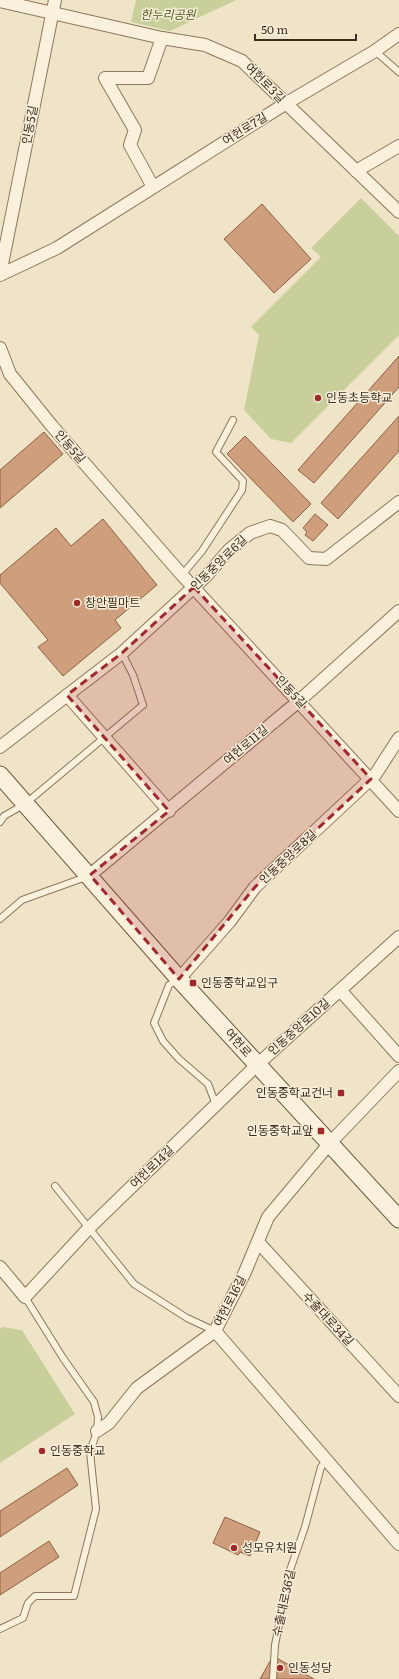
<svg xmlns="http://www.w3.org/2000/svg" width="399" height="1679" font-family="Literata,'Noto Sans KR',serif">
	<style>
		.green { fill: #c9cf9b }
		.building { fill: #cf9f7d; stroke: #8d5f41 }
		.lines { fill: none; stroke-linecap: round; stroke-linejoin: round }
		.lane-casing { stroke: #8d765c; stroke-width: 8 }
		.street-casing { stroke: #8d765c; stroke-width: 14 }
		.secondary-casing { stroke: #6f573f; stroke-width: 19 }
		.lane { stroke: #faf1dc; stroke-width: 6 }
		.street { stroke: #faf1dc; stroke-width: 12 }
		.secondary { stroke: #faf1dc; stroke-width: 17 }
		.marked { fill: #9e2a2b; fill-opacity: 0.2; stroke: #9e2a2b; stroke-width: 3; stroke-dasharray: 8 5; stroke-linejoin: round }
		.poi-dot { fill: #9e2a2b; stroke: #f7eed8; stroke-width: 1.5 }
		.labels { text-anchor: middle; stroke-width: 3; stroke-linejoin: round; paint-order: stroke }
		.park-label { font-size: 12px; font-style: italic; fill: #4d5a26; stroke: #f7eed8 }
		.street-label { font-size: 12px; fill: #3d2e20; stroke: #f7eed8 }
		.poi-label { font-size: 12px; fill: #3d2e20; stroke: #f7eed8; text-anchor: start }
	</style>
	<rect width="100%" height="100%" fill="#f0e4c8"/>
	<path class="green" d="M136,0H236L170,31L131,22Z
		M361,198L399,236V335L291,443L271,439L244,410L259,335L251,327L321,257L311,248Z
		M3,1327L22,1330L75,1414L0,1463V1329Z"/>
	<path class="building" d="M262,204L311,259L274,293L224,239Z
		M399,356V387L314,483L298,470Z
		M399,416V451L338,519L321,503Z
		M44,432L63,454L0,508V470Z
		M245,436L311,504L293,522L227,454Z
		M315,514L328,525L313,541L305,535L307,532L303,528Z
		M103,519L157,585L115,620L121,628L63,676L38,647L48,640L0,583V575L56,528L71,546Z
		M67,1468L78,1485L0,1537V1511Z
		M225,1517L260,1532L250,1556L240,1552L238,1555L213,1543Z
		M49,1541L59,1557L0,1595V1573Z
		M273,1656L314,1679H260Z"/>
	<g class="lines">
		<defs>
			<path id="lane" d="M375,51L399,72
				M182,575L202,551L242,490L243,481L216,452L233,420
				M0,822L4,816L25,804L143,705L133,675L122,653
				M0,919L22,900L86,877
				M177,980L169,985L154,1023L163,1041L179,1059L208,1084L216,1105
				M55,1186L134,1284L187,1318L215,1331
				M0,1629L23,1618L28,1603L35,1596H74L96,1509L90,1452L97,1431L98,1417L94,1402L63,1358L25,1297
				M273,1679L275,1645L289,1573L305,1527L321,1467L326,1461"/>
			<path id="street" d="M0,1L162,38L205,45L242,61L399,212
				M356,171L399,146
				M153,187L130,145L135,130L105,78H148L162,38
				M0,274L55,0
				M0,275L57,248L285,104L375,51L399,34
				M0,348L10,374L52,426L182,575L399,811
				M67,695L169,811
				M0,747L122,653L207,575L229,550L250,533L270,526L282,530L309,558L326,559L399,502
				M90,875L299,701L399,611
				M179,979L230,921L255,887L375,775L399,738
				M340,990L399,1056
				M258,1242L399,1396
				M0,1267L25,1297L88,1229L258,1064L399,937
				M215,1331L399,1544
				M97,1431L109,1423L137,1388L215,1331L245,1272L268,1217L330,1143L399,1071"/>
			<path id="secondary" d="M0,775L179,979L399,1219"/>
		</defs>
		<use href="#lane" class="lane-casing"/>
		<use href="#street" class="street-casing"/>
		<use href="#secondary" class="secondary-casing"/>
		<use href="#lane" class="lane"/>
		<use href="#street" class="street"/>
		<use href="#secondary" class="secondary"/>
	</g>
	<path class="marked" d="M194,587L371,779L255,887L179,979L90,875L169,811L67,695L122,653Z"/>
	<g class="poi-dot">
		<circle cx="318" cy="398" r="4"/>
		<circle cx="77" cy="603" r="4"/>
		<rect x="189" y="979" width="8" height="8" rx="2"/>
		<rect x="337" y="1089" width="8" height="8" rx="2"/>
		<rect x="317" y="1127" width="8" height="8" rx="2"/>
		<circle cx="42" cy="1451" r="4"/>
		<circle cx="234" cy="1548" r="4"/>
		<circle cx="280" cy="1668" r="4"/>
	</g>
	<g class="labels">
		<g class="park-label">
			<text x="168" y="19">한누리공원</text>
		</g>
		<g class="street-label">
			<text transform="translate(265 83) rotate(45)" y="4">여헌로3길</text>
			<text transform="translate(30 125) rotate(-79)" y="4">인동5길</text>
			<text transform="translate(245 129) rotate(-32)" y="4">여헌로7길</text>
			<text transform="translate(70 447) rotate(49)" y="4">인동5길</text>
			<text transform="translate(219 563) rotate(-44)" y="4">인동중앙로6길</text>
			<text transform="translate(291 692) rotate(47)" y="4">인동5길</text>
			<text transform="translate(246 745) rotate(-40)" y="4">여헌로11길</text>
			<text transform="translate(288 857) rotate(-43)" y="4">인동중앙로8길</text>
			<text transform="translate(299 1027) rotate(-42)" y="4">인동중앙로10길</text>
			<text transform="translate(238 1043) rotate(48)" y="4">여헌로</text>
			<text transform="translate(152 1167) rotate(-44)" y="4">여헌로14길</text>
			<text transform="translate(230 1301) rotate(-63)" y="4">여헌로16길</text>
			<text transform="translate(328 1319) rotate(47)" y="4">수출대로34길</text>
			<text transform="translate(284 1603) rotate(-78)" y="4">수출대로36길</text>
		</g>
		<g class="poi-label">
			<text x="326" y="402">인동초등학교</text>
			<text x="85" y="607">창안필마트</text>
			<text x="201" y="987">인동중학교입구</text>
			<text x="333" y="1097" text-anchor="end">인동중학교건너</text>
			<text x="313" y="1135" text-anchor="end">인동중학교앞</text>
			<text x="50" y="1455">인동중학교</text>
			<text x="242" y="1552">성모유치원</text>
			<text x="288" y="1672">인동성당</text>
		</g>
	</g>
	<path d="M255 34v6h101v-6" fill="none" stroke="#3d2e20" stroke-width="2"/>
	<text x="261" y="34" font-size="12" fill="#3d2e20" stroke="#f7eed8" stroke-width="3" paint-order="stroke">50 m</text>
</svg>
